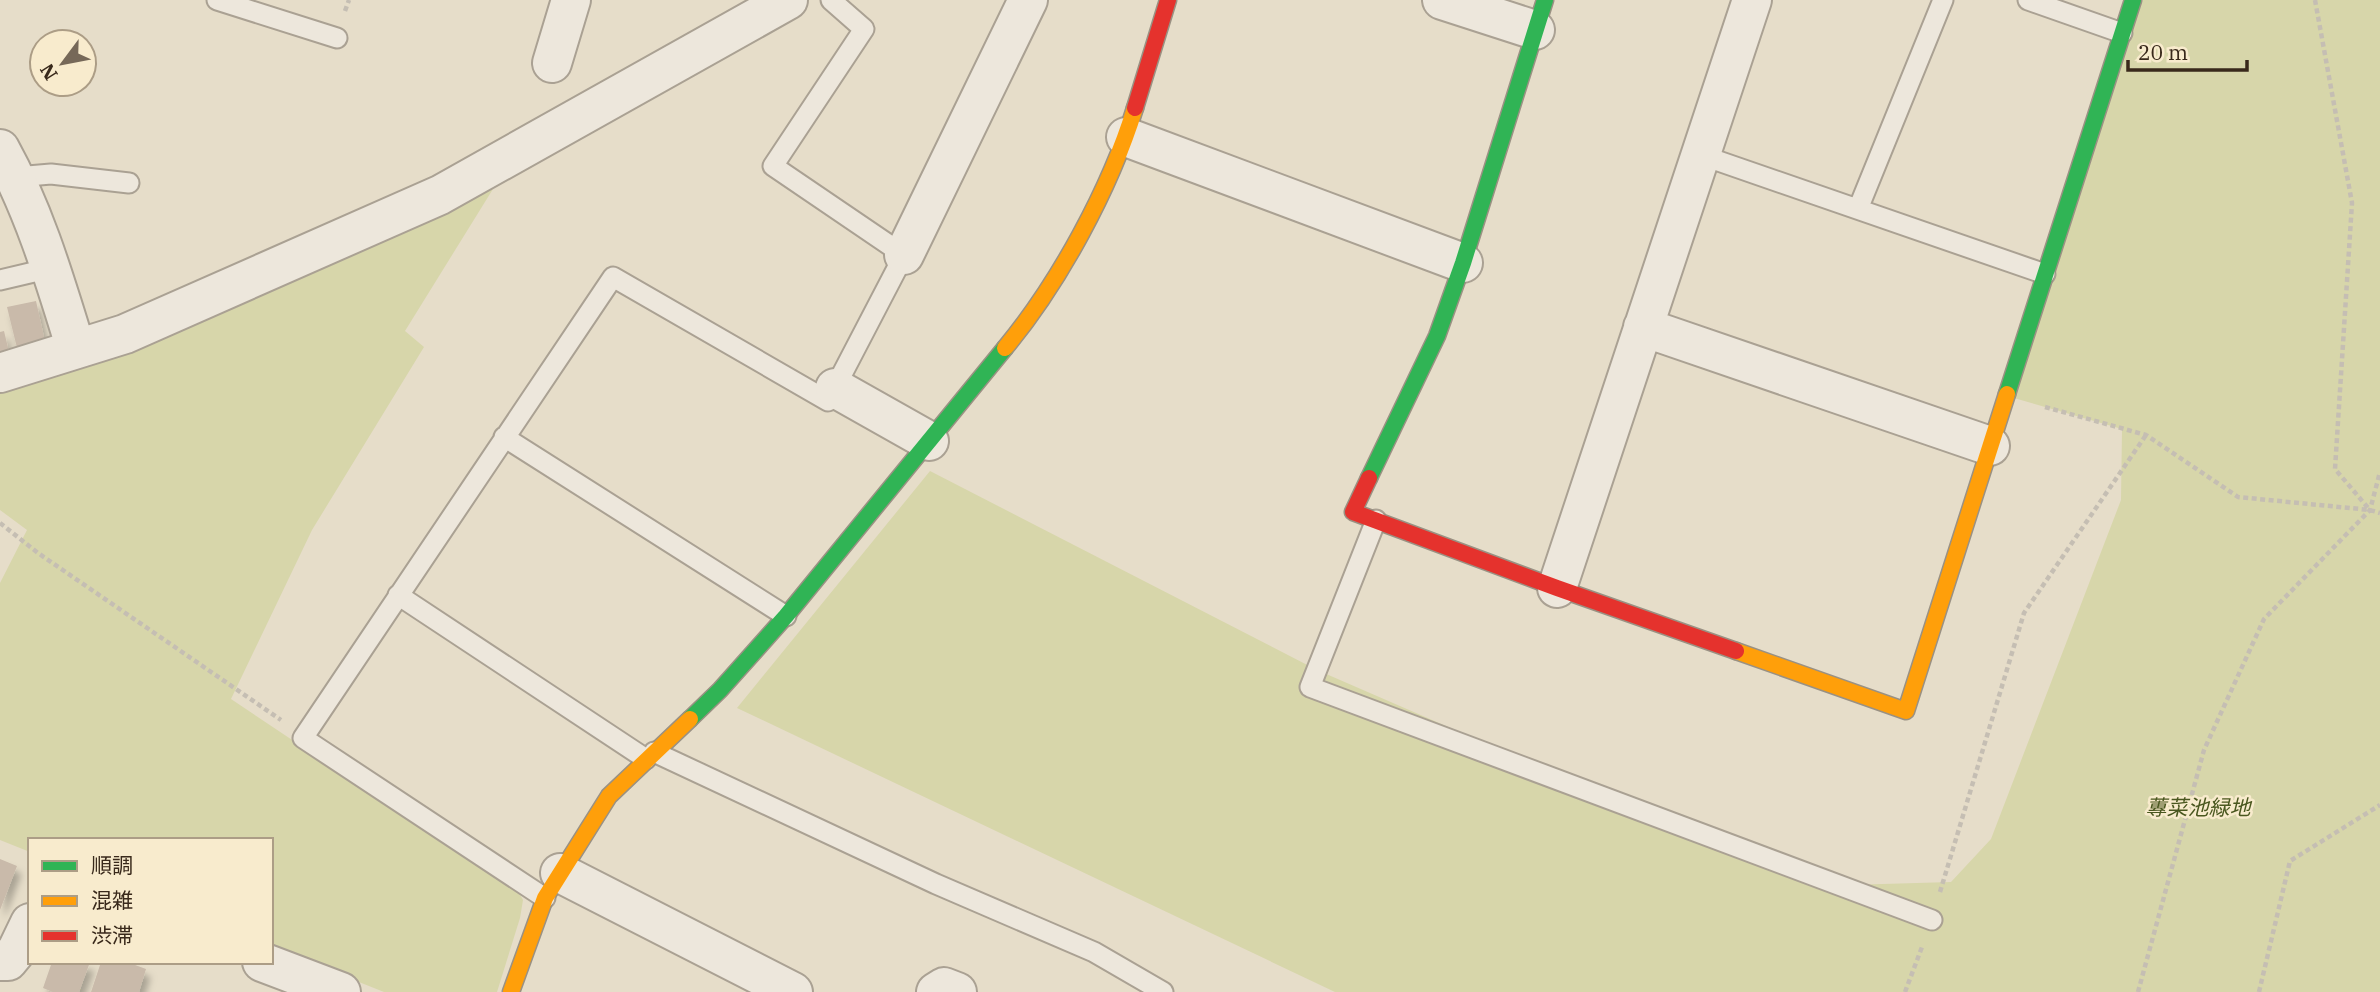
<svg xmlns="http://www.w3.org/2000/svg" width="2380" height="992" font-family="'IBM Plex Serif','Noto Sans JP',serif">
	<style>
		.green { fill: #d7d6aa }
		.building { fill: #c9baaa; filter: url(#shadow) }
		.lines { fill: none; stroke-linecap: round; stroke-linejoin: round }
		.lane-casing { stroke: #aaa193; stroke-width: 23 }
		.street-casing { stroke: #aaa193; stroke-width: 42 }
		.fast-casing { stroke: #9a9183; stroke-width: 19 }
		.slow-casing { stroke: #9a9183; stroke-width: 19 }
		.jam-casing { stroke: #9a9183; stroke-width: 19 }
		.path { stroke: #c5beb3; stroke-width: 4.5; stroke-dasharray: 5 3.5; stroke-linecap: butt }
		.lane { stroke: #ede7dc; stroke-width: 19 }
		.street { stroke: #ede7dc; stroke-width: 38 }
		.fast { stroke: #30b455; stroke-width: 16 }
		.slow { stroke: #ff9f0a; stroke-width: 16 }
		.jam { stroke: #e5322d; stroke-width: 16 }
		.labels { text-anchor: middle; stroke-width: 5; stroke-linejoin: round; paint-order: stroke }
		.park-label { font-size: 21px; font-style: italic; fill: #4a571f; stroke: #f8ebcd }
	</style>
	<defs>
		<filter id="shadow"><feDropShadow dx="4.5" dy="8" stdDeviation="3.5" flood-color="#0004"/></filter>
	</defs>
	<rect width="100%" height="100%" fill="#e6ddc9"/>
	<path class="green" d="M2133,0H2380V992H1335L737,708L930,471L1317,670L1814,886L1951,882L1991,839L2121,500L2122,429L2007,396Z
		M493,189L405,331L424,347L312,530L231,699L518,891L523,900L520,918L497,992H384L271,947V840H30V852L0,840V583L27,530L0,510V387L451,209Z"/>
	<path class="building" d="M36,301L46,346L18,352L7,307Z
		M4,331L9,352L0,354V332Z
		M0,859L17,866L0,910Z
		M52,962H90L79,992H53L43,988Z
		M101,962H127L146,969L139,992H91Z"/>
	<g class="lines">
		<defs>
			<path id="lane" d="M217,0L337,38
				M2028,0L2122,33
				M1701,155L2045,274
				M16,177L51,174L129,183
				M1858,209L1943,0
				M0,280L51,268
				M504,437L786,616
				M1376,520L1310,687L1932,920
				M398,595L646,759
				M654,752L936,884L1094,952L1163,992
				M545,898L303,738L613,277L828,401L904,255L773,166L864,29L831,0"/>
			<path id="street" d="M1442,0L1535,30
				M552,63L571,0
				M1126,137L1463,263
				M0,149C35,212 55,281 76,349
				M904,255L1028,0
				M1643,327L1990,446
				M0,373L125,334L440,195L788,0
				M835,388L929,441
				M1557,588L1752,0
				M560,873L793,992
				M0,961H8L17,950L30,923
				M262,962L341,992
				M936,992L944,987L957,992"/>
			<path id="fast" d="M2007,394L2133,0
				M1369,478L1437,336L1463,263L1545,0
				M690,719L720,690L786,616L1005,348"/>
			<path id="slow" d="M1005,348C1059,283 1110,189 1135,108
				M1736,651L1906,711L2007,394
				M511,992L545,898L609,796L690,719"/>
			<path id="jam" d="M1135,108L1168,0
				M1369,478L1353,512L1557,588L1736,651"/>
		</defs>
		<use href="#lane" class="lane-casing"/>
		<use href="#street" class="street-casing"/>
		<use href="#fast" class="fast-casing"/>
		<use href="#slow" class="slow-casing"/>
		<use href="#jam" class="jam-casing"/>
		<path class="path" d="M2315,0L2352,203L2335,469L2369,509
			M345,11L349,0
			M2045,407L2146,435L2238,497L2370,510L2380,513
			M0,523L38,553L281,720
			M1940,892L2024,613L2146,435
			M1905,992L1922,947
			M2138,992L2204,750L2264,619L2370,510L2380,472
			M2259,992L2290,861L2380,805"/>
		<use href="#lane" class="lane"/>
		<use href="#street" class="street"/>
		<use href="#fast" class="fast"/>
		<use href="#slow" class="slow"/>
		<use href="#jam" class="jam"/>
	</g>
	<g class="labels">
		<g class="park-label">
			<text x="2198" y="815">蓴菜池緑地</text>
		</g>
	</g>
	<rect x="28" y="838" width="245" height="126" fill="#f8ebcd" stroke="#ac9d86" stroke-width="2"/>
	<rect x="42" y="861" width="35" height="10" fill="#30b455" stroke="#ac9d86" stroke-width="2"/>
	<text x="91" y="873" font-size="21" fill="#39291b">順調</text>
	<rect x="42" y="896" width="35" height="10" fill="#ff9f0a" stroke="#ac9d86" stroke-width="2"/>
	<text x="91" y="908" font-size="21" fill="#39291b">混雑</text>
	<rect x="42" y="931" width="35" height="10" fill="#e5322d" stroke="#ac9d86" stroke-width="2"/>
	<text x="91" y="943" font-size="21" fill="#39291b">渋滞</text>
	<g transform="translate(63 63) rotate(238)"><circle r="33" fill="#f8ebcd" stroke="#ac9d86" stroke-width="2"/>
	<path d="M0-5L12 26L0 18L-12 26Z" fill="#766858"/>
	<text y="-10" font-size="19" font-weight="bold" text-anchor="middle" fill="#39291b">N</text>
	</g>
	<path d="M2128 60v10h119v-10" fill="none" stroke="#39291b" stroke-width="3.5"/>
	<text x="2138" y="60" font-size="21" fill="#39291b" stroke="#f8ebcd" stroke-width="5" paint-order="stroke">20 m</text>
</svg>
